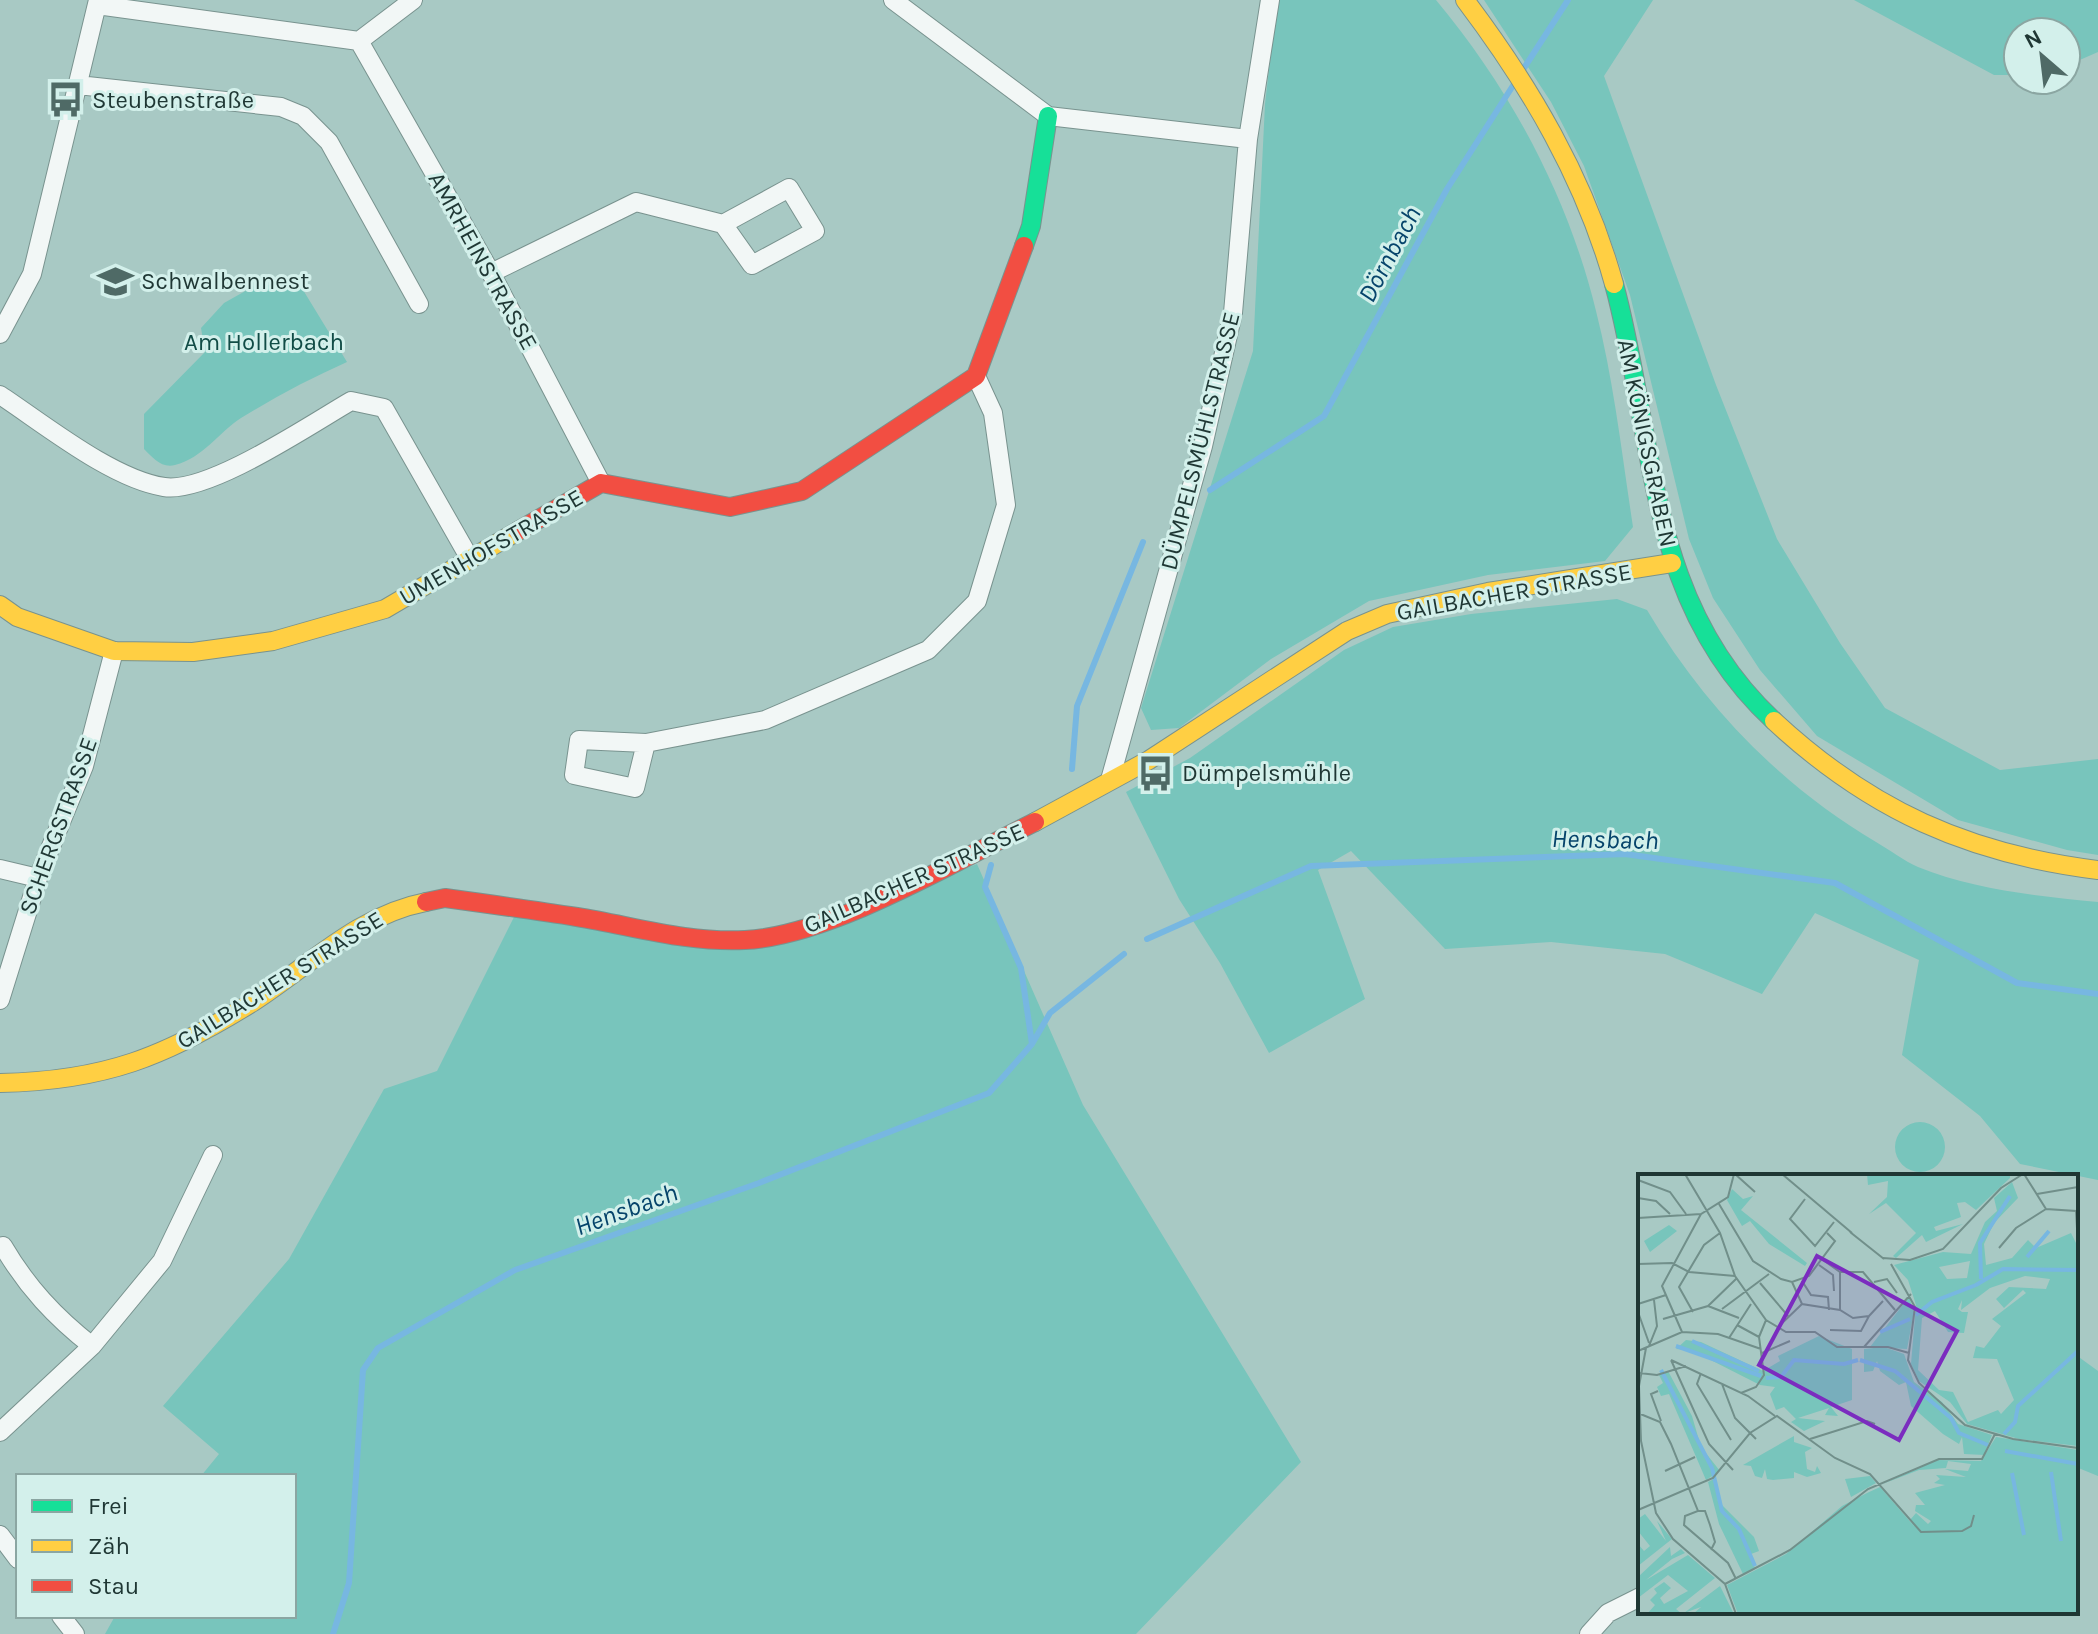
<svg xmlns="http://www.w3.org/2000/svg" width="2098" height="1634" font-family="Karla,sans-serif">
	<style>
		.green { fill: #78c5bc }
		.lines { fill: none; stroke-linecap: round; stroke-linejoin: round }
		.stream { stroke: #77b7e1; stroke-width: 6 }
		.street-casing { stroke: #79938f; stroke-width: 20 }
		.fast-casing { stroke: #79938f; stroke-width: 20 }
		.slow-casing { stroke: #79938f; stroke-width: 20 }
		.jam-casing { stroke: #79938f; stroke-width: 20 }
		.street { stroke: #f2f7f6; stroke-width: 18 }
		.fast { stroke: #16e098; stroke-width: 18 }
		.slow { stroke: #ffcf43; stroke-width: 18 }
		.jam { stroke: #f24e42; stroke-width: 18 }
		.labels { text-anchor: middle; stroke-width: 6; stroke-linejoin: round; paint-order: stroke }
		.poi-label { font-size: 24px; fill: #1f3734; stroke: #d3f0eb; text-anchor: start }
		.street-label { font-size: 24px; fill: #1f3734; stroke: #d3f0eb }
		.park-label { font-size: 24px; fill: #114c46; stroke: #d3f0eb }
		.water-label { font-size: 26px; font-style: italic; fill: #06446b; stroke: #d3f0eb }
		.inset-river { fill: none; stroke: #77b7e1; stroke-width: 4 }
		.inset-road { fill: none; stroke: #718f8a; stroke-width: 2 }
		.view { fill: #7b2cbf; fill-opacity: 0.15; stroke: #7b2cbf; stroke-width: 4 }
		.inset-edge { fill: none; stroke: #1f3734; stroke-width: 4 }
	</style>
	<rect width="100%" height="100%" fill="#a8c9c4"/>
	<path class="green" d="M1277,0H1436C1511,90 1568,196 1596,311C1614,382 1622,455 1633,527L1605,561L1488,575L1369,601L1271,659L1179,728L1151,730L1141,708L1253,351L1265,104Z
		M1484,0H1653L1604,76L1716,385L1777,539L1840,643L1885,708L2000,770L2098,759V855L2067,850L1958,820L1817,736L1760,670L1713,598L1689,539L1630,295L1584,166L1551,102Z
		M1854,0H2098V52L2066,66V32H2018V75H1994Z
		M256,285H300L347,362C311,378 275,397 241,418C219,432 203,458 175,465C162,469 152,457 144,449V414L205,352L201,328L224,303Z
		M1617,599L1647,610C1703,705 1781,786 1876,842C1890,850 1904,861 1918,867C1975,890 2038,896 2098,902V1180L2020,1164L1980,1116L1902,1055L1919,960L1815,913L1762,994L1665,954L1551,942L1445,949L1351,851L1318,870L1365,999L1269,1053L1220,963L1179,899L1126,792L1190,758L1344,650L1393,627L1471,614Z
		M977,864L1083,1105L1301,1462L1136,1634H105L115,1616H294V1476H201L219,1454L163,1406L289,1259L384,1089L437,1071L515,915L785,944Z
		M1895 1147a25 25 0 1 1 50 0a25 25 0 1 1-50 0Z
		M2076,1355L2098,1371V1476L2076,1467Z"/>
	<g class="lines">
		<path class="stream" d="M1524,68L1568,0
			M1210,490L1324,416L1447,189L1514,84
			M1072,769L1077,706L1143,542
			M991,865L985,887L1021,968L1032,1044
			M1147,939L1311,866L1625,854L1835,883L2017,983L2098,994
			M333,1634L349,1583L363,1370L378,1348L515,1270L759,1183L989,1093L1032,1044L1050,1013L1124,954"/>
		<defs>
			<path id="street" d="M893,0L1048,116L1248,139
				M97,5L359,41L413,0
				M359,41L491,273L601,483
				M78,85L281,107L303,116L329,142L419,304
				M491,273L636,202L723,224L789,188L815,231L752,265L723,224
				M0,334L32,274L98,0
				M0,395C44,424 112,479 164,487C208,494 311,424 351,401L384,408L470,559
				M646,743L635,788L574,775L579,740L646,743L765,720L928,650L977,601L1006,505L993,413L976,376
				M1110,780L1203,446L1233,313L1248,139L1270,0
				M0,869L38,878
				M0,1000L38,878L84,766L114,651
				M3,1246C27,1287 55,1317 92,1346
				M0,1432L92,1346L162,1261L213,1155
				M0,1535L18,1559
				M61,1616L75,1634
				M1589,1634L1608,1613L1640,1597"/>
			<path id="fast" d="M1024,246L1031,226L1048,116
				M1614,284C1656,438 1645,602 1774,721"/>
			<path id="slow" d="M1465,0C1530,86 1585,179 1614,284
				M0,605L17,617L114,651L193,652L273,641L385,609L518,531
				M1774,721C1870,810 1968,854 2098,870
				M1035,822L1149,760L1347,631L1387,614L1488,592L1672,563
				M0,1083C104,1081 165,1057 253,1002C309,966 358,915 426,902"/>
			<path id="jam" d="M518,531L601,483L730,507L802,491L976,376L1024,246
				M426,902L445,898C489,904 533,910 577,917C633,926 687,943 745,940C830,936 956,861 1035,822"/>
		</defs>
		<use href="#street" class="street-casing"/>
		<use href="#fast" class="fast-casing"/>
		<use href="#slow" class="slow-casing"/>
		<use href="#jam" class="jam-casing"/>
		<use href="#street" class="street"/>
		<use href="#fast" class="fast"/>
		<use href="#slow" class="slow"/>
		<use href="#jam" class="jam"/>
	</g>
	<defs>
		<symbol id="bus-bare" viewBox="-9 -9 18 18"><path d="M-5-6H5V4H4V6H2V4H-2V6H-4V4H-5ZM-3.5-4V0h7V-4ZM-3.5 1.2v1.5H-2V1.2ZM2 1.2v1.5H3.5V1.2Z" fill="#4f6a66" stroke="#d3f0eb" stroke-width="2.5" paint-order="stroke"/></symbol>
		<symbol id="school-bare" viewBox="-9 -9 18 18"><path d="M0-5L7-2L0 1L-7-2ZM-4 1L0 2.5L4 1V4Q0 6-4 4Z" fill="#4f6a66" stroke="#d3f0eb" stroke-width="2.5" paint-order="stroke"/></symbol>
	</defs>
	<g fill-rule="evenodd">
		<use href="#bus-bare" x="40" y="74" width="51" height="51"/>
		<use href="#school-bare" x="90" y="256" width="51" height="51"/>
		<use href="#bus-bare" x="1130" y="748" width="51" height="51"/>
	</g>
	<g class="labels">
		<g class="poi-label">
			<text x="92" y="108">Steubenstraße</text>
			<text x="141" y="289">Schwalbennest</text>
			<text x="1182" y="781">Dümpelsmühle</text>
		</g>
		<g class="street-label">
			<text transform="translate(483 261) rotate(61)" y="8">AMRHEINSTRASSE</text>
			<text transform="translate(1200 441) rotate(-76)" y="8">DÜMPELSMÜHLSTRASSE</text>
			<text transform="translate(1647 443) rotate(78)" y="8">AM KÖNIGSGRABEN</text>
			<text transform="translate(491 547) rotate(-30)" y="8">UMENHOFSTRASSE</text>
			<text transform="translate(1514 592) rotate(-10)" y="8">GAILBACHER STRASSE</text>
			<text transform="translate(58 826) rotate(-70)" y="8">SCHERGSTRASSE</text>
			<text transform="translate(914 878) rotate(-24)" y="8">GAILBACHER STRASSE</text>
			<text transform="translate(280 980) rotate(-32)" y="8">GAILBACHER STRASSE</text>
		</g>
		<g class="park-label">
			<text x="264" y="350">Am Hollerbach</text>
		</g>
		<g class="water-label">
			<text transform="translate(1389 254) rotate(-62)" y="9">Dörnbach</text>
			<text transform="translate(1605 839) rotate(1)" y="9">Hensbach</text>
			<text transform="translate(626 1209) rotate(-20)" y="9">Hensbach</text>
		</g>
	</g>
	<g transform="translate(1638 1174)">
		<rect width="440" height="440" fill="#a8c9c4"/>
		<path d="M229,0H372V4L338,36L327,28L319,29L323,43L296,53L298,57L325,50L288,68L284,61L258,84L255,82L278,59L248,29L231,40L249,23L250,7L230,11ZM374,8L380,24L356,49L346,70L348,91L374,84L390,66L398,74L433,59L440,73V272L381,265L329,250L312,228L281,207L273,190L278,131L270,106L256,91L305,78L333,80L347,48L359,37L356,24ZM332,87L329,104L309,105L301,93ZM387,102L412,105L408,115L371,113L358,125L366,134L385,116L388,119L354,145L363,152L346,174L338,172L335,184L359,185L376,226L363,240L360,236L330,248L315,218L301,216L280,196L284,144L297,137L310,158L326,159L330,138H324L320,135L324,126L323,136L352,114ZM94,15L105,25L115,22L103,36L169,89L167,92L131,70L112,47L104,52L89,26ZM31,51L39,57L12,78L6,67ZM271,123L276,138L269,175L232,173ZM181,162L214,175V226L193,233L200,242L187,241L191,234L160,244L187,247L166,257L153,248L158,245L146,233L138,236L132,220L137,213L122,211L53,176L38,175L48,166L63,168L125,197L142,187L140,182ZM246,173L266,180L276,208L304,228L320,250L354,261L346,281L326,280L324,263L321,270L305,260L273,232L268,208L261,211L242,197L239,187L235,197L226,198V175ZM30,197L54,242L63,273L82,297L68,306L31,220L23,222L19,213L25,209L21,201ZM156,262V268L174,274L167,278L169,295L177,298L179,292L183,299L169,303L156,298V304L135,306L129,305L127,295L124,304L117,302L113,292L105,291ZM358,263L440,276V440H100L89,411L148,380L204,332L229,319L242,313L276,352L272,346L278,339L290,350L293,347L277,337L278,331H287L277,319L307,311L296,309L302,305L298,301L328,303L307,295L330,297L333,290L310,287L308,294L281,296L242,311L300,286L343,287ZM232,302L238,309L213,323L207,305ZM76,305L80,327L116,363L121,377L113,380L101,357L117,394L105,400L81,350L70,308ZM7,340L28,367L19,347L34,365L0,392V370L6,377L12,372L0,357V345ZM32,373L33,382L43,375L47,379L34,385L8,406L50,381L77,404L38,435L44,440H9L17,431L12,426L19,419L16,415L26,408L33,414L22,424L26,430L50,417L30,401L0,424V403ZM82,412L96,440H55L63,433L46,439Z" fill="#78c5bc" fill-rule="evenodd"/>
		<path class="inset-river" d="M389,83L411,57M343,105L342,69L372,22M338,111L365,95L440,96M278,141L294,128L338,111M242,158L272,145M54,167L121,197M38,172L123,202M222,186L257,197L313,244L321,259L350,271M23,196L74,294L84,337L101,355L117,392M128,204L143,203L156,186L206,190L220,186M366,260L377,248L380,232L440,177M367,277L440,290M413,298L423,367M374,299L386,361"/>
		<path class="inset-road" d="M47,0L82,59L97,102L128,146L148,158H177L199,173H250L271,179M97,0L117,18M144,0L214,59M386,0L408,35L438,37L440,72M0,6L32,18L48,40M399,20L440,13M0,24L18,27L32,40M167,25L152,45L177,72L196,48M81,30L115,87L143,105L154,108L171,102L197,67L189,59M0,44L63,40L90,23L96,0M212,58L246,85M361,74L378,54L408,35M245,84L272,86L305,75L363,14L385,0M185,86L202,98H225L257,136M0,90L34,89L51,98L97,102M253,90L277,133L270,186L281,209L327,251L375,265L440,274M181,91L195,101L196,117M202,98V136M164,107L173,121L190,123L191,136M154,108L164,130L202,136L215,144L231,142L245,127M236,108L249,105L259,119M122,109L150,142M0,130L28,121M70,132L101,144M84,135L131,100M0,138L11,169M55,138L41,113L66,71L82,59M25,145L70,132L98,105M99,151L121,163M139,154L164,130M192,156L223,157L231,142M44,158L24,112L63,40M91,164L113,130M11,172L19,152L16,126M226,173L273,120M8,174L1,212L3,267L18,339L35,365L87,410M0,177L44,158L80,160L123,175M124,179L152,167M33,186L71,270L95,296M33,186L110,222L137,242M1,199L19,201L48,192M63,199L59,210L93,266M84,210L97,244L118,265M20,217L13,220L23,247M103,219L118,213L126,201L121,163L128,146M0,239L22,248L33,270L60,337L47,342L46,351L90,389L98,405M172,265L229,247L237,250M27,297L57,283M0,336L75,304L112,259L139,242L197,284L232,300L283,358L324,357L333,352L336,341M60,337H67L72,351L77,368L73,376M87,410L152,376L230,315L301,285H344L357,260M87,410L98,440"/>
		<path class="view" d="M179,82L319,157L261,266L121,191Z"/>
		<rect width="440" height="440" class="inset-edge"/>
	</g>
	<rect x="16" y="1474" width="280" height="144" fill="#d3f0eb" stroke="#8ba6a2" stroke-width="2"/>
	<rect x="32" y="1500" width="40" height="12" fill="#16e098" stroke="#8ba6a2" stroke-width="2"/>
	<text x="88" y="1514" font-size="24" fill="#1f3734">Frei</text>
	<rect x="32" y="1540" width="40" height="12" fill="#ffcf43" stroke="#8ba6a2" stroke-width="2"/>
	<text x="88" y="1554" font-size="24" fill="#1f3734">Zäh</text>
	<rect x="32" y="1580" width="40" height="12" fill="#f24e42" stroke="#8ba6a2" stroke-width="2"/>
	<text x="88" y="1594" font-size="24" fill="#1f3734">Stau</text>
	<g transform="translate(2042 56) rotate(332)"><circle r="38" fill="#d3f0eb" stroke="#8ba6a2" stroke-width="2"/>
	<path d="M0-6L14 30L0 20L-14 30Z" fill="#4f6a66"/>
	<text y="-12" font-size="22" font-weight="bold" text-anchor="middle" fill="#1f3734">N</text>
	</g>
</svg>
